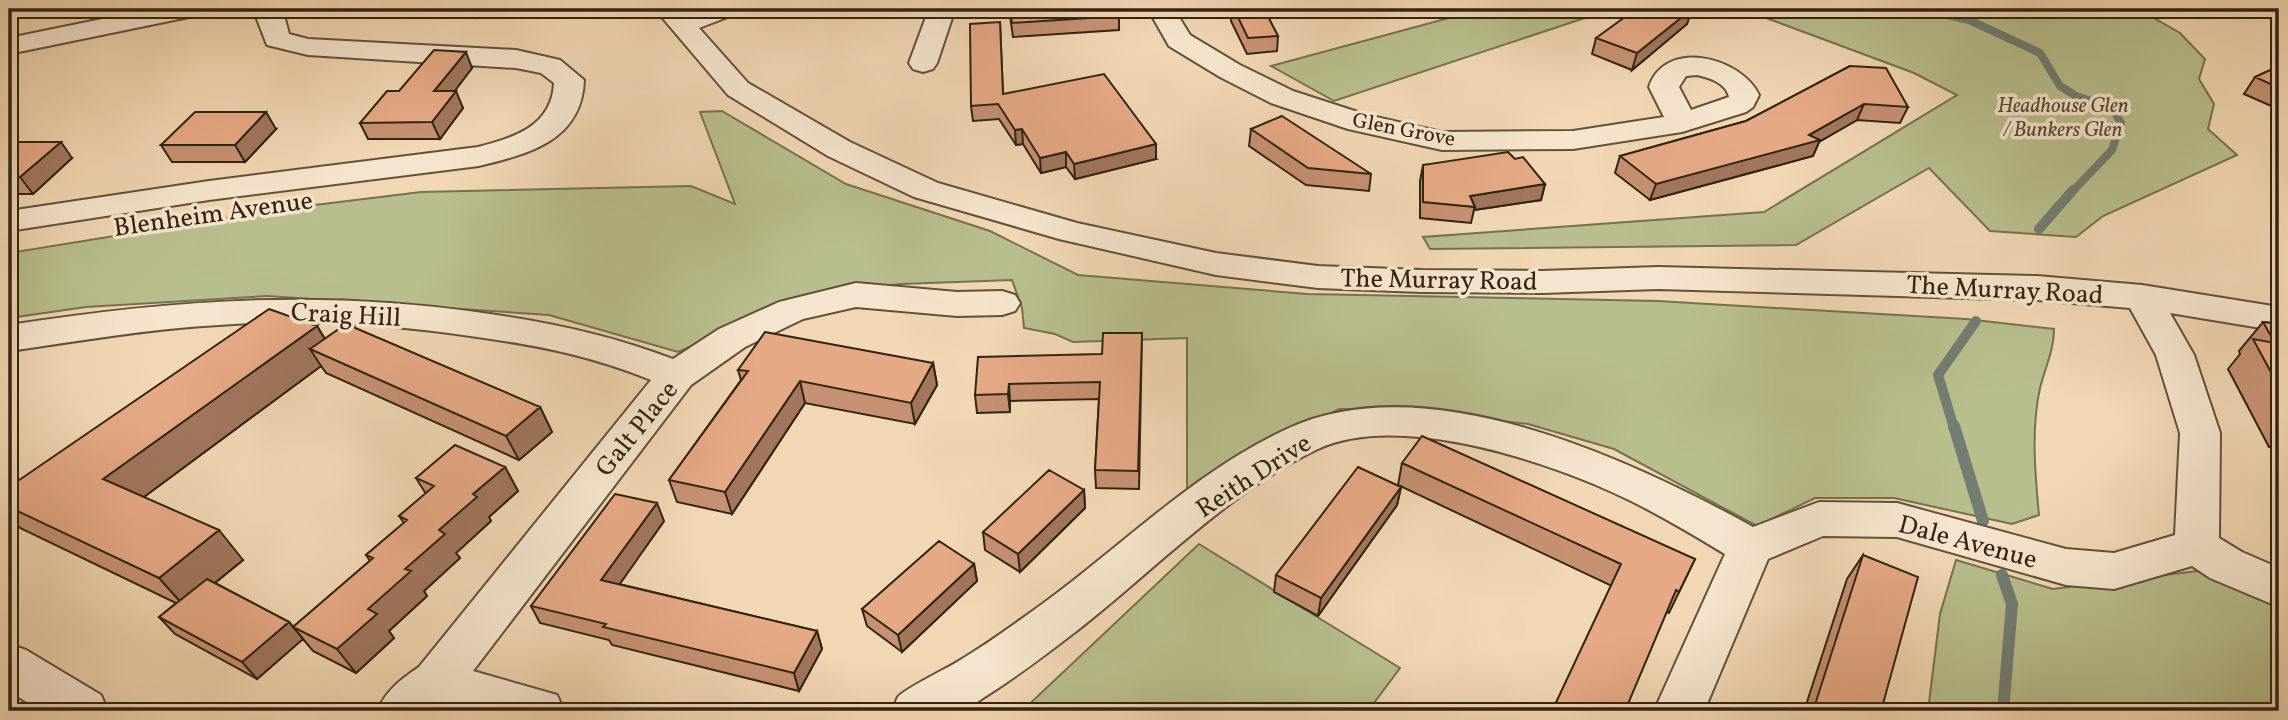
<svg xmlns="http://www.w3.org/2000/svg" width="2288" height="720" font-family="Vollkorn,serif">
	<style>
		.green { fill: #b9be8d; stroke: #767150; stroke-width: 2 }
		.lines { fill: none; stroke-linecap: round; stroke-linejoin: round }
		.stream-far2 { stroke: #727d73; stroke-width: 8 }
		.stream-far1 { stroke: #727d73; stroke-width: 10 }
		.stream { stroke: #727d73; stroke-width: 12 }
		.minor-casing { stroke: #62513a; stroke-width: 4 }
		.minor { fill: #f6e5ce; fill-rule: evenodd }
		.wall { fill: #c69172; stroke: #322412; stroke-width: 2 }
		.shaded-wall { fill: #a1765d; stroke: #322412; stroke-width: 2 }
		.building { fill: #e6a985; stroke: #322412; stroke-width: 2 }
		.labels { text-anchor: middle; stroke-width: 7; stroke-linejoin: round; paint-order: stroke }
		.far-park-label { font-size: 21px; font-style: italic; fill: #544a31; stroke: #f6e5ce }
		.far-street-label { font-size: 21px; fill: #322412; stroke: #f6e5ce }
		.street-label { font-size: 26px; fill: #322412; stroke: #f6e5ce }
	</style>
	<rect width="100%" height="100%" fill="#f1d7b3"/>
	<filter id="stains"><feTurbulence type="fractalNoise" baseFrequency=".00286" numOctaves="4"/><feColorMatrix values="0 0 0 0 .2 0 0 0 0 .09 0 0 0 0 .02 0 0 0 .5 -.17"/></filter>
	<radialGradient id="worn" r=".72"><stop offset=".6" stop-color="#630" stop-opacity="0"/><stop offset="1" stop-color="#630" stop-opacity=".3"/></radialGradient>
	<path class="green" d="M1482,9H1612L1334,101L1271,66Z
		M1742,9H2138L2180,33L2205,59L2199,79L2214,104L2208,129L2237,155L2103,216L2076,237L1990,231L1929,168L1796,245L1430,249L1423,237L1764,212L1957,95L1914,73Z
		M722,111L846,184L990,231L1078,275L1307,294L1658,301L1966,319L2054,329C2054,350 2045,368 2040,388C2031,429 2035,473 2039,515L2012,524L1894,498H1815L1757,526L1614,449L1528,424L1401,410L1339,409L1187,490V338L1073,342L1055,334L1024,328L1022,308L1012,280L901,284L809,295L678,352L549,315L267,296L86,307L9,318V253L274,210L421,192L691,186L735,204L700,112Z
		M1199,544L1400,668L1368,711H1022Z
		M1956,560L2053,589L2197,571L2279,604V711H1928L1940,614Z"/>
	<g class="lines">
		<path class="stream-far2" d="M1921,9L1969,20L2040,53L2060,86L2076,96L2112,108L2121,123L2112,150L2072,192"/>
		<path class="stream-far1" d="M2039,229L2073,190
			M1954,428L1938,375L1976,321"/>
		<path class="stream" d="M1954,426L1983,521
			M2002,575L2012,604L2003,711"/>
		<defs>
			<path id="minor" d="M151,9H202L198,15L189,17L9,54V38Z
				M260,9H286L285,19L289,34L308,39L516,50L560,60L584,80C582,141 528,154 479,166L209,200L9,231V211L209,181L478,147C514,138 552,126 554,83L541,73L516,68L308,55L267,45L257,19Z
				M655,9H682L687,14L700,9H737L733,15L699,28L748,83L850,142L938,183L1077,223L1216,253L1318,266L1421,270L1542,271L1658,267L2037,276L2142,285L2279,307V331L2170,313L2194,355L2220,433L2219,538L2242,552L2279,568V607L2210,578L2192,566L2114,589L2066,585L1897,537L1823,536L1768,559L1704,711H1654L1725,554C1693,535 1662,516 1629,500C1552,462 1399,411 1318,449C1232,489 1150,574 1074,633C1044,656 1015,678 983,698C977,702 968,710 961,711C940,716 913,711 892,711C894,707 896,701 898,697C904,689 946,669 957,662C989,643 1019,621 1049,599C1126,542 1200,468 1289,428C1428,365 1630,459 1753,527L1819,502L1897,503L2066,549L2114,553L2175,535L2180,433L2156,355L2130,308L2037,300L1658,289L1542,293L1421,292L1318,288L1216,275L1059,239L914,197L828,156L728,95Z
				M929,9H955L937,63L933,69L923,72L913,69L909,63Z
				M1148,9H1174L1190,35L1240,65L1293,91L1367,115L1442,132L1573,131L1664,117L1649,87C1665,38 1741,57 1759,95L1753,107L1746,112L1682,132L1573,149L1442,150L1348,129L1271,103L1220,77L1169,46ZM1697,75C1710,78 1726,83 1729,97L1691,110L1679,87L1686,76Z
				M856,283L957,292L1002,291L1015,295L1020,303L1015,311L1002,315L957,316L856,307L803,319L745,347L691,385L473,671L557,695L564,711H463L442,705L434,711H377C387,690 400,680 419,667L651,380C590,356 542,346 477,337C391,324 306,319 219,325C148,329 79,341 9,351V325C172,300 319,289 483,313C549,322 611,335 673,359L719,329L779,302Z
				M9,644L26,650L101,695L108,711H41L9,691Z"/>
		</defs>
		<use href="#minor" class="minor-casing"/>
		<use href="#minor" class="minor"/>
	</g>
	<path class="wall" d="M1009,9H1114L1119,16V30L1013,37Z
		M1232,9H1264L1278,36L1277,51L1247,54L1231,21Z
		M1692,9L1687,24L1632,70L1592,54L1596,38Z
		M1000,22L1003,94L1156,159L1075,179L1066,167L1041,173L1023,144L1016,145L999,119L973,121L971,106Z
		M1850,66L1908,107L1900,123L1857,120L1819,142L1813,156L1650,200L1615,173L1620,156L1746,121Z
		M2279,66V109H2278L2244,94L2255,77Z
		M472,68L454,91L463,108L440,139H368L360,123L399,91Z
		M276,129L245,162H172L161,145Z
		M1251,129L1371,174L1369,191L1306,185L1249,146Z
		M9,142L72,158L33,194H9Z
		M1515,159L1545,184L1541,200L1474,210L1471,223L1420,218V181L1423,165Z
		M2263,322L2279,324V449L2269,447L2228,369L2240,354L2239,351Z
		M317,326L325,339L540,407L552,432L519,460L326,373L321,366L144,497L243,560L215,583L289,622L303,639L257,679L175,634L159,617L176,603L20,528L9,516V487Z
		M1142,333L1139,489L1096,488L1095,470L1099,399L1010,401V412L977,413L975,395L1102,354Z
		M933,363L937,385L915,424L805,403L732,514L677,502L669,480L741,380L738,370Z
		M1402,463L1695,559L1669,613L1398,485Z
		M505,467L518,491L489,517L491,521L456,553L460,558L424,591L427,596L389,631L394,638L356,673L313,651L293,627L370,561L366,555L404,523L399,516L426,494L416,478Z
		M1401,487L1397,505L1318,616L1274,592L1276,575Z
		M1084,490L1085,508L1020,572L985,550L983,532Z
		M664,521L619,584L817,631L822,649L799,691L612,645L609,640L540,623L531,606Z
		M1863,555L1881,711H1804L1847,579Z
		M974,564L977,581L902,652L867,626L862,609Z"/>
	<path class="shaded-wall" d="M472,9H517L476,18Z
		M1692,9L1687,24L1632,70L1637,53Z
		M466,52L472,68L442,108L434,91Z
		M456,91L463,108L440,139L432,122Z
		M1864,104L1857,120L1819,142L1813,156L1650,200L1656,184L1809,135Z
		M266,112L276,129L245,162L235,145Z
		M1022,129L1023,144L1016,145L1015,130Z
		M61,142L72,158L33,194L20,177Z
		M1156,144V159L1075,179L1074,164Z
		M1066,152V167L1041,173L1040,158Z
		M1545,184L1541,200L1474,210L1475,207L1470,196Z
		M317,326L335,356L310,349L321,366L129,508L103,479Z
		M933,363L937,385L915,424L911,403Z
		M800,381L805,403L732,514L725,492Z
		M1009,384L1010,401V412L1008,394Z
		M540,407L552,432L519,460L506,436Z
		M505,467L518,491L489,517L491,521L456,553L460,558L424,591L427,596L389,631L394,638L356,673L337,649L368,609L439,530L473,494Z
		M1401,487L1397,505L1318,616L1321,598Z
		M1084,490L1085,508L1020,572L1018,554Z
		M657,503L664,521L610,598L601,580Z
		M219,530L243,560L185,607L159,578Z
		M974,564L977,581L902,652L898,635Z
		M289,622L303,639L257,679L242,662Z
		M817,631L822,649L799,691L794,673Z"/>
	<path class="building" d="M1010,9H1114L1119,16L1012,23Z
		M1234,9H1264L1278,36L1248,38Z
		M1636,9H1692L1637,53L1596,38Z
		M1000,22L1003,94L1104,74L1156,144L1074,164L1066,152L1040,158L1022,129L1015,130L998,104L971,106L970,24Z
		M434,50L466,52L434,91H456L432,122L360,123L387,91H399Z
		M1850,66L1886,68L1908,107L1864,104L1809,135L1820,140L1656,184L1620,156L1746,121Z
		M2279,66V88L2255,77Z
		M195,112H266L235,145H161Z
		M1282,116L1371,174L1308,168L1251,129Z
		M9,142H61L20,177H9Z
		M1508,152L1515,159L1523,157L1545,184L1470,196L1475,207L1423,202V165Z
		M269,309L317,326L103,479L219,530L159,578L9,507V487Z
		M2263,322L2279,324V387L2253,339L2275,343Z
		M346,324L540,407L506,436L310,349Z
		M765,332L933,363L911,403L800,381L725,492L669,480L748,371L738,370Z
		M1103,333H1142L1138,471L1095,470L1100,382L1009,384L1008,394L975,395L978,357L1102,354Z
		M1422,436L1695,559L1679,592L1676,590L1625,711H1552L1621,564L1402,463Z
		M455,445L505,467L473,494L477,497L439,530L445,534L405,569L411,571L368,609L377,614L337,649L293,627L373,558L366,555L407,520L399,516L434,486L416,478Z
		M1358,467L1401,487L1321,598L1276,575Z
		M1049,470L1084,490L1018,554L983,532Z
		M615,494L657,503L601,580L817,631L794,673L603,627L606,624L531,606Z
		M939,541L974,564L898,635L862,609Z
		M1863,555L1918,577L1881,711H1813Z
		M207,579L289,622L242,662L159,617Z"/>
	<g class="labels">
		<g class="far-park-label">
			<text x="2063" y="112">Headhouse Glen<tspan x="2063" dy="24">/ Bunkers Glen</tspan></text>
		</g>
		<g class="far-street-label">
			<text transform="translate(1404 129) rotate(11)" y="7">Glen Grove</text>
		</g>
		<g class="street-label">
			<text transform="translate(213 213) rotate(-8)" y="9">Blenheim Avenue</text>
			<text transform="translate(1439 279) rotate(1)" y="9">The Murray Road</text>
			<text transform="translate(2005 289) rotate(3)" y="9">The Murray Road</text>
			<text transform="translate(346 314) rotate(3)" y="9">Craig Hill</text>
			<text transform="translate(636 428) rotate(-51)" y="9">Galt Place</text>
			<text transform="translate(1253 475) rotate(-33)" y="9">Reith Drive</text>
			<text transform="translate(1968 541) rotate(15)" y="9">Dale Avenue</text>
		</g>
	</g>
	<rect width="2288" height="720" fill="none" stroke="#f1d7b3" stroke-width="35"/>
	<rect x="10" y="10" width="2267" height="699" fill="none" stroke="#322412" stroke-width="3.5"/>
	<rect x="18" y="18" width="2253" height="685" fill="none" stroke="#322412" stroke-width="2"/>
	<rect width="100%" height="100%" filter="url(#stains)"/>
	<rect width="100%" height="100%" fill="url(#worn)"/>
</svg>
